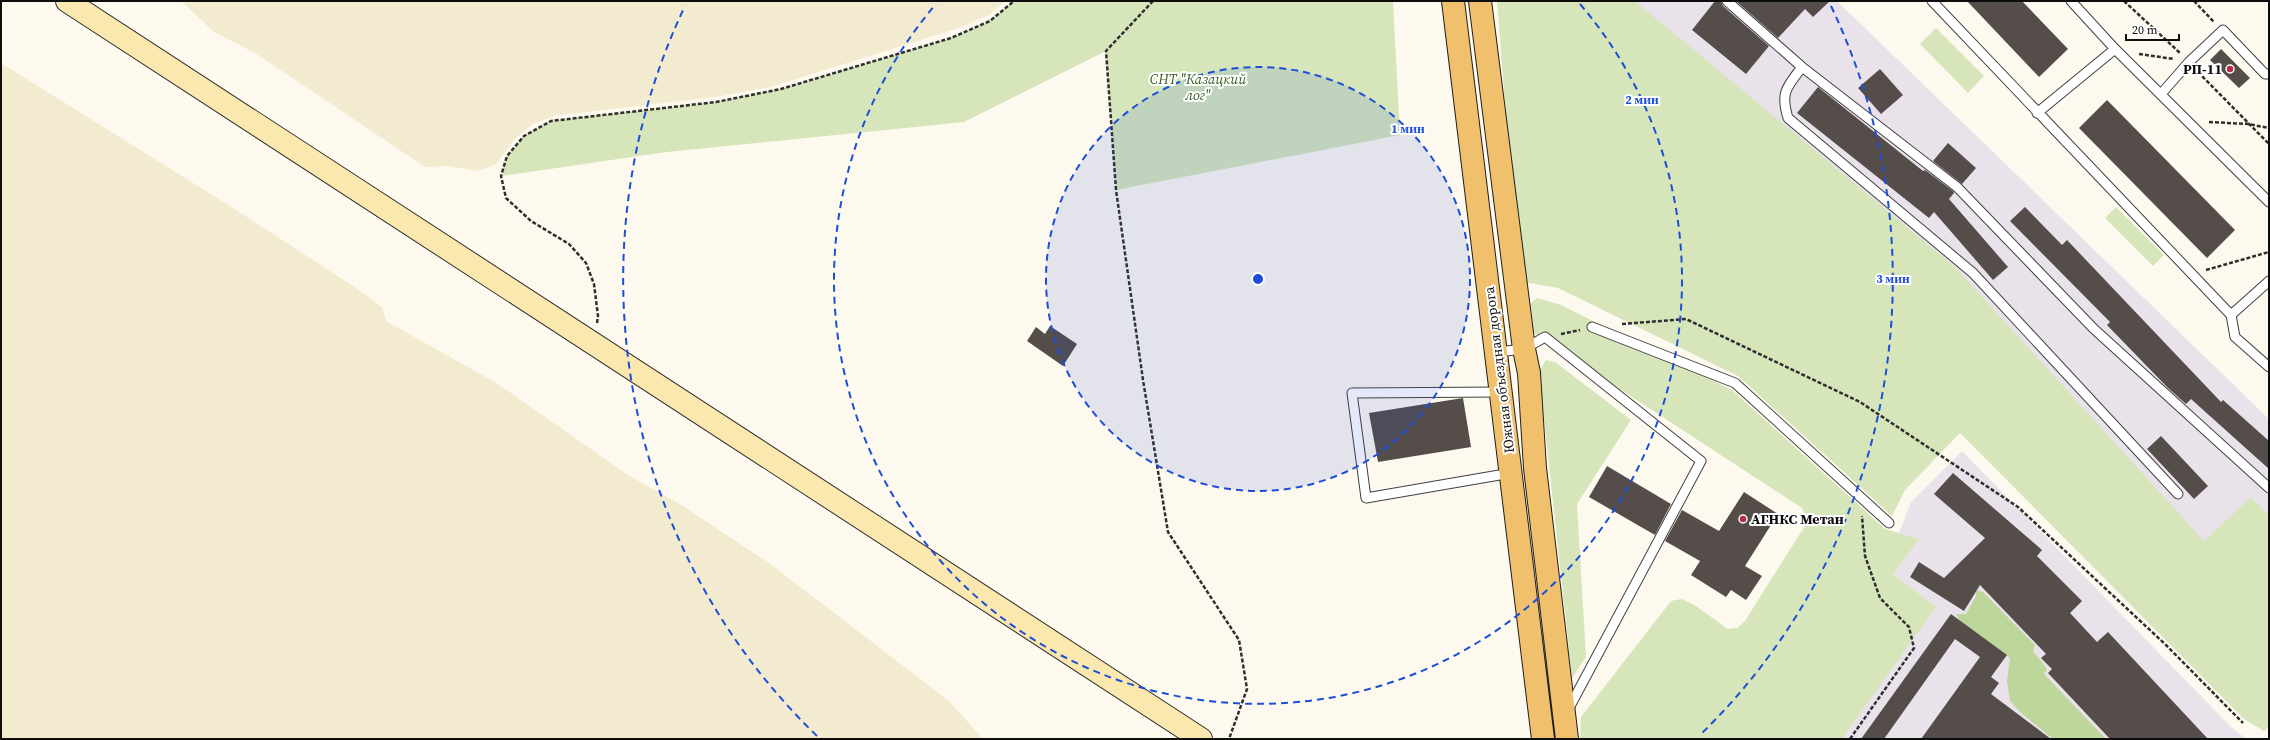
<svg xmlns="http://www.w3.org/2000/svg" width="2270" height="740" font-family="'Source Serif 4',serif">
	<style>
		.industrial { fill: #e9e2eb }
		.farmland { fill: #f2ebd0 }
		.green { fill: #d6e6ba }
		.forest { fill: #bdd69a }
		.building { fill: #554d4a }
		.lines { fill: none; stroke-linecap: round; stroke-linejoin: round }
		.lane-casing { stroke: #404040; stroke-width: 11 }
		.secondary-casing { stroke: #2f2f2f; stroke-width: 24 }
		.primary-casing { stroke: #1e1e1e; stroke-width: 24 }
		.path { stroke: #2f2f2f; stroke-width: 2.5; stroke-dasharray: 4 2; stroke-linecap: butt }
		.lane { stroke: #fff; stroke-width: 9 }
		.secondary { stroke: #fae8ae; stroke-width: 22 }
		.primary { stroke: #f0c06d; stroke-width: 22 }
		.ring { fill: none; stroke: #1d4ed8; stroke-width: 2; stroke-dasharray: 7 5 }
		.poi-dot { fill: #b42e45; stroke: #fff; stroke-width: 1.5 }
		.labels { text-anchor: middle; stroke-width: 4; stroke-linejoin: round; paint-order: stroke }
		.poi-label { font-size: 14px; font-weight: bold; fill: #0d0d0d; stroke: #fff; text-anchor: end }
		.park-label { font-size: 14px; font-style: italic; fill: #376122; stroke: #fff }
		.street-label { font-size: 14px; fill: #0d0d0d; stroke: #fff }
		.centre { fill: #1d4ed8; stroke: #fff; stroke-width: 2 }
		.ring-label { font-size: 12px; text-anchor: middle; font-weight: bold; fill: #1d4ed8; stroke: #fff; stroke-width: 4; stroke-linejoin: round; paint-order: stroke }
	</style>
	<rect width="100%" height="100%" fill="#fef9ee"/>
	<path class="industrial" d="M1617,1H1837L2269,419V628Z
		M1962,451L2231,727L2246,739H1842L1883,575L1911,502Z"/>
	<path class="farmland" d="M181,1H1006L989,15L959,28L774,86L722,96L554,116L533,124L516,138L495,165L477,171L447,166L425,167L255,53L214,32Z
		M1,63L230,206L356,288L382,307L386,321L498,384L628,475L683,506L769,563L949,701L983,739H1Z"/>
	<path class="green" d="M1014,1H1393L1400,135L1116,190L1106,51L964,122L667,152L501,176L507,156L524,136L551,121L716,102L781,89L951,38L990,21Z
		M1497,1H1635L1955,267L2204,541L2251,497L2269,516V726L2264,731L2244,719L1960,433L1905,490L1892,516L1738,376L1558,288L1519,281Z
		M1936,28L1984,76L1968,93L1920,44Z
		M2116,207L2164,255L2153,266L2105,218Z
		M1537,298L1561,305L1732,390L1885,529L1919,539L1893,574L1936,607L1842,739H1580L1581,717L1671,601L1681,599L1693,604L1728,629L1737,628L1745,621L1806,524V517L1802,508L1528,329L1530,304Z
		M1546,360L1555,362L1631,420L1577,504L1586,657L1572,678L1539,372Z"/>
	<path class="forest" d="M1976,590L1983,592L2035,645L2033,651L2047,669L2044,674L2106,739H2053L2020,712L2010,701L2007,681L2010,658L1960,621L1956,614H1966L1976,596Z"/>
	<path class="building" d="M1715,1H1721L1723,6L1769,46L1746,74L1692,30Z
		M1736,1H1830L1813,17L1805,9L1778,38Z
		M1967,1H2022L2068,49L2039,77Z
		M2221,49L2250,78L2239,88L2210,60Z
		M1880,69L1903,95L1881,114L1858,88Z
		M1818,87L1923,171L1925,170L1953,191L1954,193L1949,199L2008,267L1993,280L1934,212L1929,218L1797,113Z
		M2107,100L2235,230L2207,258L2079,128Z
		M1948,143L1976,168L1962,184L1933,161Z
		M2025,207L2062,245L2067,240L2221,402L2223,400L2269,441V469L2191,399L2186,404L2168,388L2107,325L2110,322L2010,221Z
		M1050,326L1077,344L1063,366L1027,341L1036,327L1045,334Z
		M1463,398L1471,447L1378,462L1369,413Z
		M2161,436L2208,486L2194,499L2147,449Z
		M1607,466L1671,504L1655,535L1589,497Z
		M1953,473L2042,550L2037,556L2082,601L2070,613L2097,642L2108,632L2208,739H2110L2048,673L2052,669L2041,658L2046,654L1980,585L1964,611L1910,577L1919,562L1944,578L1985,538L1934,494Z
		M1744,492L1778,514L1745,566L1762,576L1746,600L1731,590L1726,597L1691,575L1700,561L1665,541L1682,510L1719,531Z
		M1951,614L2007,655L1991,677L1999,683L1991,694L2051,739H1921L1980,657L1955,639L1884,739H1861Z"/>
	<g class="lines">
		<defs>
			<path id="lane" d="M1727,1L1802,67L1957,187L2094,329L2269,488
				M1932,1L2231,315L2269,281
				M2071,1L2115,49L2269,202
				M1802,67C1787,87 1780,92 1788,118L1973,273L2178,494
				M2161,94L2189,62L2223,30L2265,74H2269
				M2037,113L2115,49
				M2231,315L2235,337L2269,367
				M1592,327L1735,383L1889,523
				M1497,352L1524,349L1545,337L1701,461L1568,710
				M1501,392L1352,393L1366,498L1511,473"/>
			<path id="secondary" d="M67,1L1201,739"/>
			<path id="primary" d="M1453,1L1543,739
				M1480,1L1524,349L1529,373L1535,468L1567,739"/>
		</defs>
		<use href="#lane" class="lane-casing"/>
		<use href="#secondary" class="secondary-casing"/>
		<use href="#primary" class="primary-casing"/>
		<path class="path" d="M1153,1L1106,51L1116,190L1143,380L1168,532L1239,640L1247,689L1229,739
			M2124,1L2180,53
			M2194,1L2214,22
			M2139,54L2174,59
			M2198,72L2269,144
			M2209,122L2248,124L2269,128
			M2206,270L2269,252
			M597,323L598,316L594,284L586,263L569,244L531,221L506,198L501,176L507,156L524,136L551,121L716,102L781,89L951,38L990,21L1014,1
			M1622,324L1686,319L1860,402L2018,507L2166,645L2243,723
			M1561,334L1580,330
			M1850,739L1914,648L1909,627L1880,598L1865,556L1862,516"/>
		<use href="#lane" class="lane"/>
		<use href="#secondary" class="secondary"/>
		<use href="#primary" class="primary"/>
	</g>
	<circle cx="1258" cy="279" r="212" fill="#1d4ed8" fill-opacity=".12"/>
	<g class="ring">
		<circle cx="1258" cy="279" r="212"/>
		<path d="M1580 4A424 424 0 1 1 936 4"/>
		<path d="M817 736A635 635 0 0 1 685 6M1831 6A635 635 0 0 1 1699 736"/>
	</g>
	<g class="poi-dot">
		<circle cx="2230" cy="69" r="4"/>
		<circle cx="1743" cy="519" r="4"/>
	</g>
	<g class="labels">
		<g class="poi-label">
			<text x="2222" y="74">РП-11</text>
			<text x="1751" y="524" text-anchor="start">АГНКС Метан</text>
		</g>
		<g class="park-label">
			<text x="1198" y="84">СНТ "Казацкий<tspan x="1198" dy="16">лог"</tspan></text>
		</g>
		<g class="street-label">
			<text transform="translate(1499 370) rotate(-97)" y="5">Южная объездная дорога</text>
		</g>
	</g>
	<circle cx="1258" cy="279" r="6" class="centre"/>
	<g class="ring-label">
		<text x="1642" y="104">2 мин</text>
		<text x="1408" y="133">1 мин</text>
		<text x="1893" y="283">3 мин</text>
	</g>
	<rect width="2270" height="740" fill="none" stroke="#0d0d0d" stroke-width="4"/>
	<path d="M2126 34v6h53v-6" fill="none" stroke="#0d0d0d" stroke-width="2"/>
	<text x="2132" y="34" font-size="12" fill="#0d0d0d" stroke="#ffffff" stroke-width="3" paint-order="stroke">20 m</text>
</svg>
